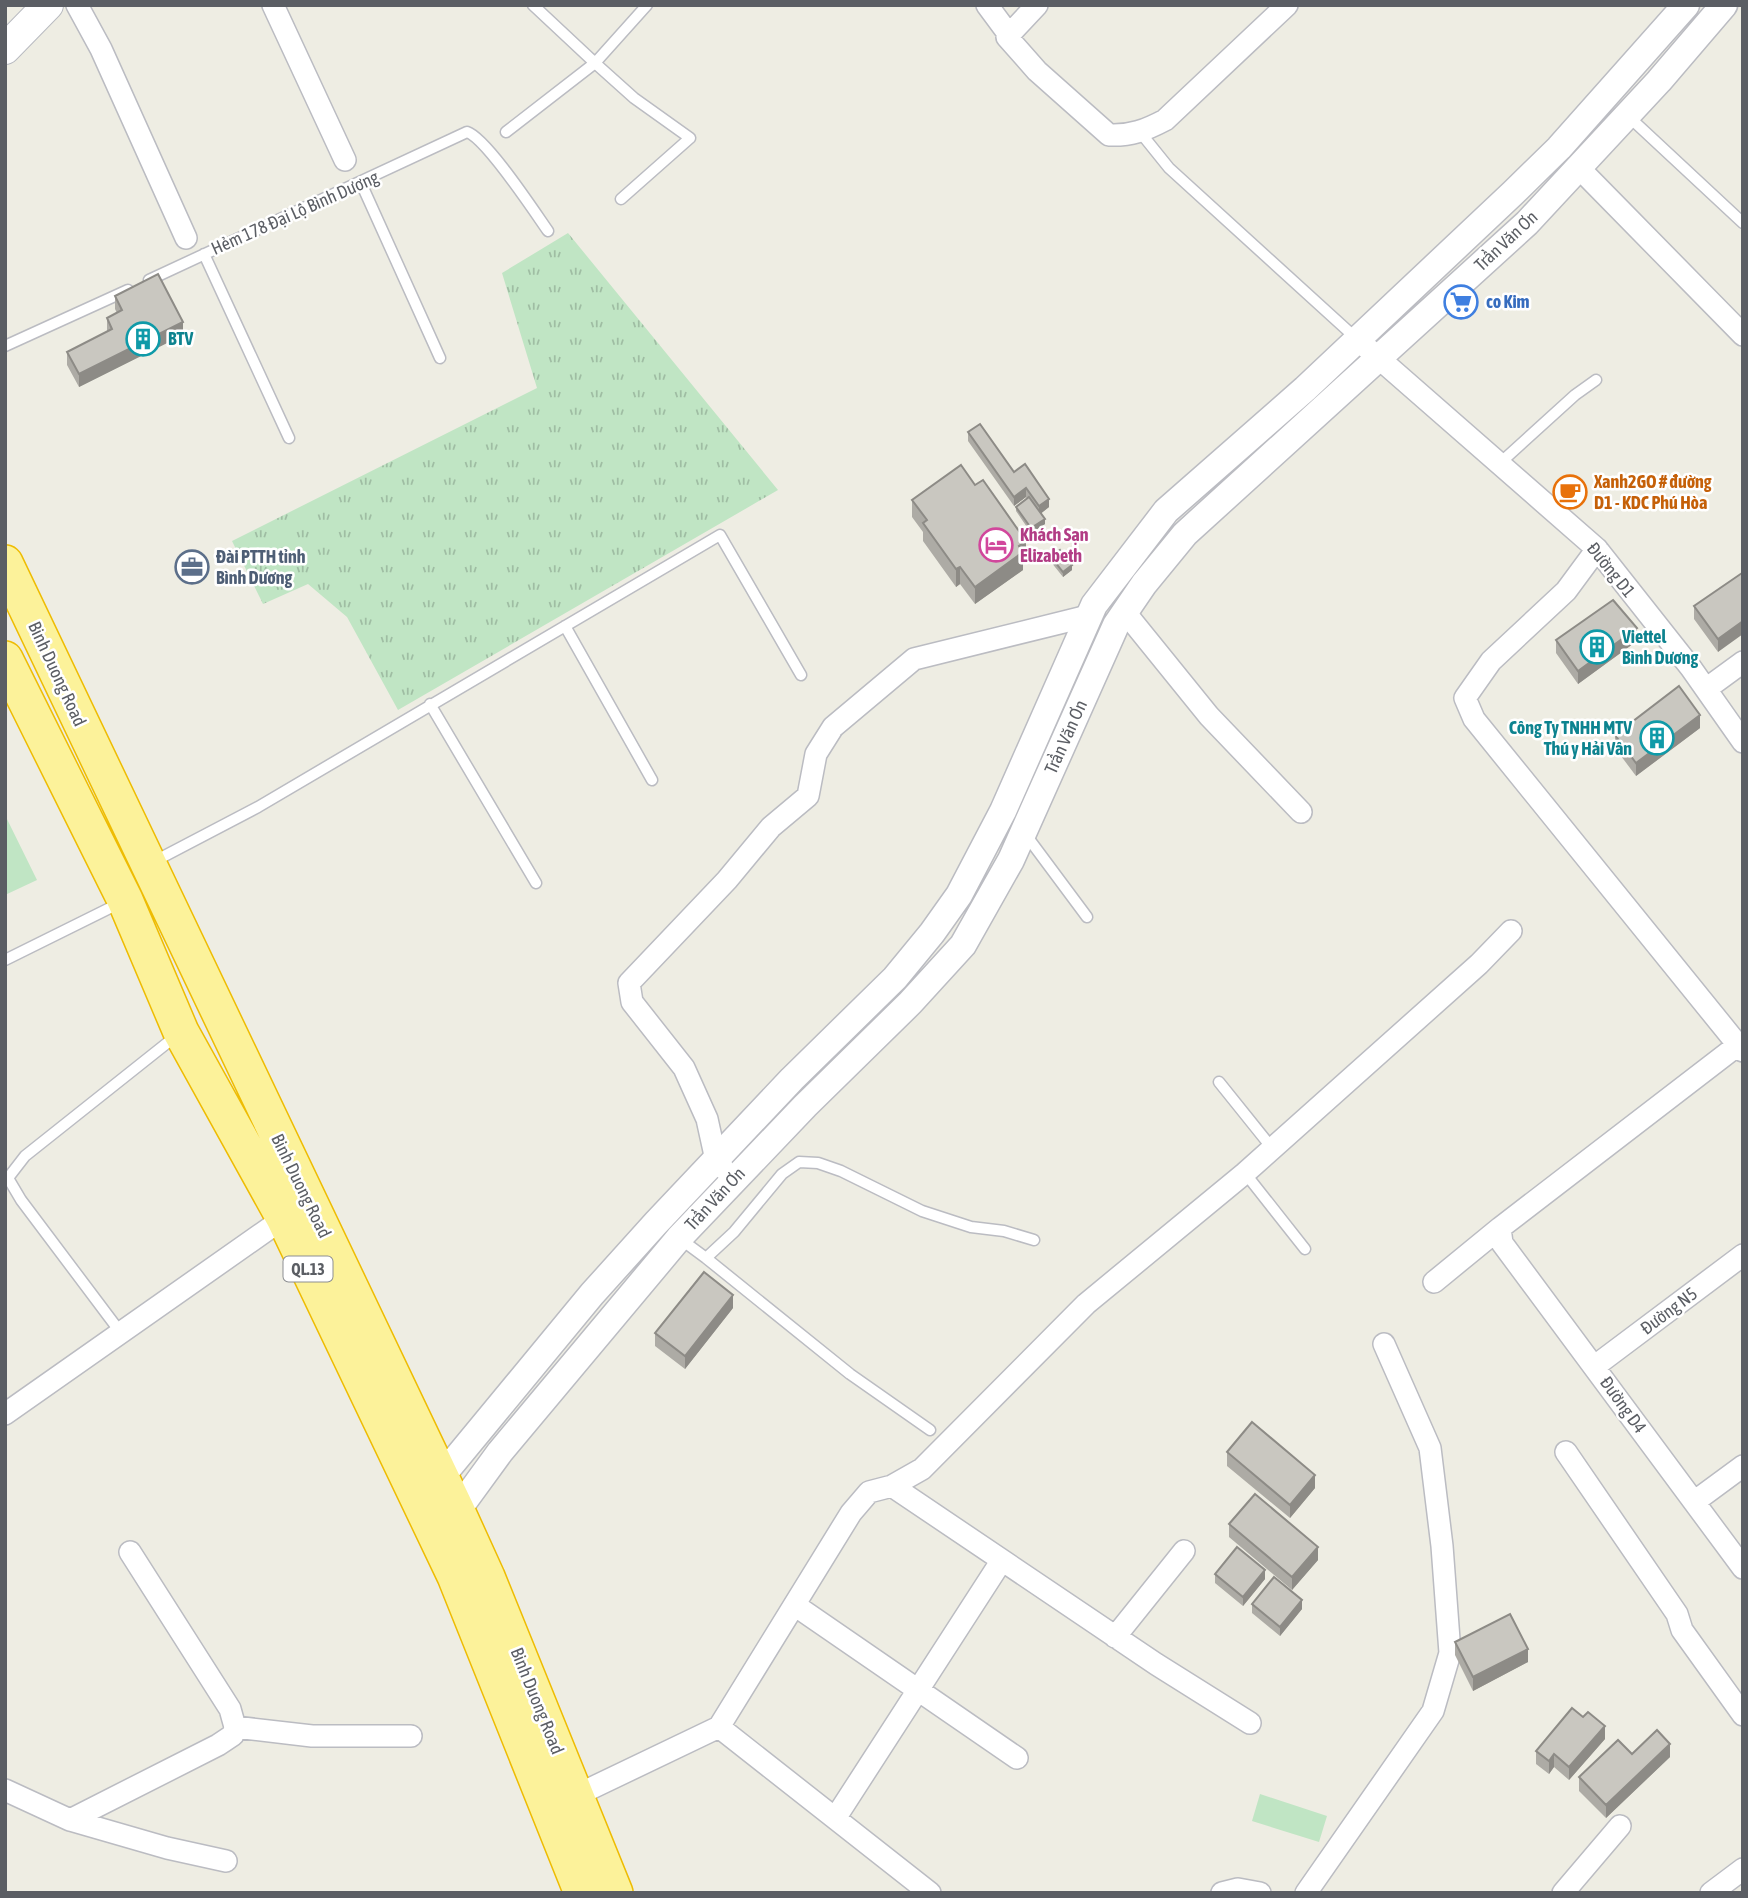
<svg xmlns="http://www.w3.org/2000/svg" width="1748" height="1898" font-family="'Asap Condensed',sans-serif">
	<style>
		.grass { fill: url(#grass-tufts) }
		.park { fill: #c0e5c4 }
		.lines { fill: none; stroke-linecap: round; stroke-linejoin: round }
		.service-casing { stroke: #bbbcc2; stroke-width: 13 }
		.minor-casing { stroke: #bbbcc2; stroke-width: 24 }
		.tertiary-casing { stroke: #bbbcc2; stroke-width: 29 }
		.secondary-casing { stroke: #b9bbc1; stroke-width: 32 }
		.trunk-casing { stroke: #eebc03; stroke-width: 38 }
		.service { stroke: #fff; stroke-width: 10 }
		.minor { stroke: #fff; stroke-width: 21 }
		.tertiary { stroke: #fff; stroke-width: 26 }
		.secondary { stroke: #fff; stroke-width: 30 }
		.trunk { stroke: #fcf29a; stroke-width: 35 }
		.wall { fill: #adaba5 }
		.shaded-wall { fill: #8d8b86 }
		.building { fill: #c9c7c0; stroke: #8d8b86; stroke-width: 2 }
		.labels { text-anchor: middle; stroke-width: 5; stroke-linejoin: round; paint-order: stroke }
		.shield { fill: #fff; stroke: #8c8e92; stroke-width: 2 }
		.shield-label { font-size: 16px; font-weight: bold; fill: #5b5e64 }
		.street-label { font-size: 18px; fill: #5b5e64; stroke: #fff }
		.shop-label { font-size: 18px; font-weight: bold; fill: #366cbe; stroke: #fff; text-anchor: start }
		.culture-label { font-size: 18px; font-weight: bold; fill: #0d838f; stroke: #fff; text-anchor: start }
		.food-label { font-size: 18px; font-weight: bold; fill: #c56008; stroke: #fff; text-anchor: start }
		.hotel-label { font-size: 18px; font-weight: bold; fill: #b23c85; stroke: #fff; text-anchor: start }
		.service-label { font-size: 18px; font-weight: bold; fill: #4e5e75; stroke: #fff; text-anchor: start }
	</style>
	<defs>
		<pattern id="grass-tufts" width="24" height="20" patternUnits="userSpaceOnUse" patternTransform="scale(1.75)"><rect width="24" height="20" fill="#c0e5c4"/><path d="M3 7l-1-3M5 7V3M7 7l1-3M15 17l-1-3M17 17v-4M19 17l1-3" fill="none" stroke="#9fbda3"/></pattern>
	</defs>
	<rect width="100%" height="100%" fill="#eeede3"/>
	<path class="grass" d="M568,233L778,490L398,710L347,617L308,584L263,604L232,541L537,388L502,273Z"/>
	<path class="park" d="M5,815L37,880L5,895Z
		M1260,1794L1327,1816L1319,1842L1252,1821Z"/>
	<g class="lines">
		<defs>
			<path id="service" d="M533,5L595,63L647,5
				M1627,115L1743,223
				M506,132L595,63L634,98L690,138L621,199
				M1140,132L1169,168L1358,340
				M361,183L440,358
				M204,254L289,438
				M149,280L467,132C486,138 534,211 548,231
				M5,346L128,290
				M1499,464L1575,395L1596,380
				M565,626L652,780
				M430,704L536,883
				M1026,835L1087,917
				M153,862L258,807L720,535L801,675
				M5,960L122,902
				M1219,1082L1272,1148
				M1245,1173L1305,1249
				M679,1238L706,1258L734,1232L782,1174L799,1162L818,1163L841,1171L922,1211L971,1227L1004,1231L1034,1240
				M706,1258L850,1374L930,1430
				M121,1333L21,1200L8,1178L25,1156L176,1036"/>
			<path id="minor" d="M77,5L101,49L186,238
				M273,5L345,160
				M987,5L1007,32V37L1037,71L1109,135C1131,136 1146,130 1165,120L1287,5
				M1007,37L1037,5
				M1579,168L1743,335
				M1358,340L1597,549L1691,668L1743,742
				M1597,549L1566,591L1491,661L1465,698L1474,719L1738,1045L1743,1042
				M1124,611L1209,716L1301,812
				M1706,689L1743,662
				M1743,1051L1738,1045L1500,1228L1502,1243L1743,1568
				M723,1168L716,1160L707,1119L684,1068L632,1002L629,983L727,880L771,827L808,796L816,754L833,727L914,659L1088,616
				M1434,1282L1500,1228
				M1595,1366L1743,1255
				M5,1414L284,1218
				M1566,1452L1677,1614L1682,1630L1743,1715
				M892,1486L1156,1664L1250,1723
				M1694,1502L1743,1466
				M796,1606L1017,1758
				M1115,1637L1184,1551
				M235,1727L312,1736H411
				M719,1727L851,1513L869,1492L892,1486L922,1469L1086,1304L1245,1173L1479,964L1511,931
				M5,1790L70,1820L167,1848L226,1861
				M575,1796L719,1727L930,1893
				M836,1817L1002,1560
				M70,1820L218,1745L233,1735L235,1727L230,1709L130,1552
				M1222,1893L1238,1889L1260,1893
				M1306,1893L1433,1711L1450,1653L1442,1546L1430,1448L1384,1344
				M1563,1893L1620,1826
				M1711,1893L1743,1869"/>
			<path id="tertiary" d="M441,1477L592,1294L656,1223L792,1079L895,978L932,933L959,895L1003,811L1094,605L1166,511L1305,389L1513,193L1559,148L1686,5
				M457,1511L500,1452L679,1238L805,1106L910,1003L963,945L1011,860L1116,625L1144,584L1185,534L1527,223L1659,81L1724,5"/>
			<path id="secondary" d="M5,49L48,5"/>
			<path id="trunk" d="M5,563L457,1511L487,1577L615,1893
				M5,659L125,900L181,1032L284,1218L455,1576L582,1893"/>
		</defs>
		<use href="#service" class="service-casing"/>
		<use href="#minor" class="minor-casing"/>
		<use href="#tertiary" class="tertiary-casing"/>
		<use href="#secondary" class="secondary-casing"/>
		<use href="#trunk" class="trunk-casing"/>
		<use href="#service" class="service"/>
		<use href="#minor" class="minor"/>
		<use href="#tertiary" class="tertiary"/>
		<use href="#secondary" class="secondary"/>
		<use href="#trunk" class="trunk"/>
	</g>
	<path class="wall" d="M115,296L183,335L79,387L67,365V352L107,332V318L117,313L115,309Z
		M968,432L1014,472L1049,507L1040,514L1045,524L1031,533L1016,511V507L1027,499L1026,497L1014,506L968,441Z
		M912,500L1026,558L1023,560V570L975,604L960,584L956,587L923,541V532L912,517Z
		M1051,557L1072,570L1063,577L1051,562Z
		M1743,574L1718,652L1694,619V606Z
		M1556,640L1637,641L1578,684L1556,653Z
		M1700,728L1636,776L1615,748V735Z
		M733,1308L685,1369L655,1346V1333Z
		M1227,1452L1315,1488L1290,1518L1227,1466Z
		M1229,1524L1318,1560L1292,1590L1229,1537Z
		M1215,1574L1265,1579L1243,1606L1215,1583Z
		M1252,1604L1302,1609L1280,1636L1252,1613Z
		M1455,1642L1528,1662L1473,1691L1455,1655Z
		M1605,1739L1569,1780L1554,1767L1549,1774L1536,1764V1751Z
		M1632,1754L1670,1757L1606,1818L1579,1791V1777Z"/>
	<path class="shaded-wall" d="M183,322V335L79,387V374Z
		M1026,488V497L1014,506V497Z
		M1049,499V507L1039,515V506Z
		M1045,519V524L1031,533V528Z
		M1026,541V558L1023,560V570L975,604V587Z
		M1072,565V570L1063,577V572Z
		M960,567V584L956,587V569Z
		M1743,621V634L1718,652V639Z
		M1637,628V641L1578,684V671Z
		M1700,715V728L1636,776V763Z
		M733,1295V1308L685,1369V1356Z
		M1315,1475V1488L1290,1518V1505Z
		M1318,1547V1560L1292,1590V1577Z
		M1265,1570V1579L1243,1606V1597Z
		M1302,1600V1609L1280,1636V1627Z
		M1528,1649V1662L1473,1691V1677Z
		M1605,1726V1739L1569,1780V1767Z
		M1670,1744V1757L1606,1818V1805Z
		M1554,1754V1767L1549,1774V1761Z"/>
	<path class="building" d="M158,274L183,322L79,374L67,352L112,329L107,318L122,310L115,296Z
		M980,424L1014,472L1025,464L1049,499L1039,506L1026,488L1014,497L968,432Z
		M961,465L975,485L983,480L1026,541L1019,546L1023,552L975,587L960,567L956,569L923,523L927,520L912,500Z
		M1029,497L1045,519L1031,528L1016,507Z
		M1060,550L1072,565L1063,572L1051,557Z
		M1742,573L1743,621L1718,639L1694,606Z
		M1613,600L1637,628L1578,671L1556,640Z
		M1679,686L1700,715L1636,763L1615,735Z
		M704,1272L733,1295L685,1356L655,1333Z
		M1252,1422L1315,1475L1290,1505L1227,1452Z
		M1255,1494L1318,1547L1292,1577L1229,1524Z
		M1237,1547L1265,1570L1243,1597L1215,1574Z
		M1274,1577L1302,1600L1280,1627L1252,1604Z
		M1510,1614L1528,1649L1473,1677L1455,1642Z
		M1572,1708L1583,1717L1588,1712L1605,1726L1569,1767L1554,1754L1549,1761L1536,1751Z
		M1657,1730L1670,1744L1606,1805L1579,1777L1618,1740L1632,1754Z"/>
	<defs>
		<symbol id="supermarket-ring" viewBox="-11 -11 22 22"><circle r="9.5" fill="#fff" stroke="#3f7fe0" stroke-width="1.5"/><path d="M-6-5.5h2.5l.6 2H6L4.5 2H-2.5L-4.4-4H-6ZM-1.5 3.2a1.3 1.3 0 1 0 .1 0ZM3 3.2a1.3 1.3 0 1 0 .1 0Z" fill="#3f7fe0"/></symbol>
		<symbol id="building-ring" viewBox="-11 -11 22 22"><circle r="9.5" fill="#fff" stroke="#0f9aa8" stroke-width="1.5"/><path d="M-4-6H4V6H1V3H-1V6H-4ZM-2.5-4.3h1.7v1.8h-1.7ZM.8-4.3h1.7v1.8H.8ZM-2.5-1h1.7V.8h-1.7ZM.8-1h1.7V.8H.8Z" fill="#0f9aa8"/></symbol>
		<symbol id="cafe-ring" viewBox="-11 -11 22 22"><circle r="9.5" fill="#fff" stroke="#e8710a" stroke-width="1.5"/><path d="M-5.5-4.5H6V0H3Q3 3.5 0 3.5H-2.5Q-5.5 3.5-5.5 0ZM3-3.2v2h1.7v-2ZM-6 4.5H4V6H-6Z" fill="#e8710a"/></symbol>
		<symbol id="hotel-ring" viewBox="-11 -11 22 22"><circle r="9.5" fill="#fff" stroke="#d1479c" stroke-width="1.5"/><path d="M-6-4.5h1.5V1H6V5H4.5V3h-9V5H-6ZM-4 0a1.8 1.8 0 1 1 3.6 0ZM.5 0V-2.5h3Q6-2.5 6 0Z" fill="#d1479c"/></symbol>
		<symbol id="office-ring" viewBox="-11 -11 22 22"><circle r="9.5" fill="#fff" stroke="#5c6f8a" stroke-width="1.5"/><path d="M-6-3h4V-5.5h4V-3h4V5H-6ZM-1-4.5V-3h2v-1.5ZM-6 0V1H6V0Z" fill="#5c6f8a"/></symbol>
	</defs>
	<g fill-rule="evenodd">
		<use href="#supermarket-ring" x="1442" y="283" width="38" height="38"/>
		<use href="#building-ring" x="124" y="320" width="38" height="38"/>
		<use href="#cafe-ring" x="1551" y="473" width="38" height="38"/>
		<use href="#hotel-ring" x="977" y="526" width="38" height="38"/>
		<use href="#office-ring" x="173" y="548" width="38" height="38"/>
		<use href="#building-ring" x="1578" y="628" width="38" height="38"/>
		<use href="#building-ring" x="1638" y="719" width="38" height="38"/>
	</g>
	<g class="labels">
		<rect class="shield" x="283.5" y="1256.5" width="49" height="25" rx="5"/>
		<g class="shield-label">
			<text x="308" y="1275">QL.13</text>
		</g>
		<g class="street-label">
			<text transform="translate(295 213) rotate(-24)" y="6">Hẻm 178 Đại Lộ Bình Dương</text>
			<text transform="translate(1506 241) rotate(-43)" y="6">Trần Văn Ơn</text>
			<text transform="translate(1611 570) rotate(51)" y="6">Đường D1</text>
			<text transform="translate(57 674) rotate(65)" y="6">Binh Duong Road</text>
			<text transform="translate(1066 737) rotate(-66)" y="6">Trần Văn Ơn</text>
			<text transform="translate(301 1186) rotate(64)" y="6">Binh Duong Road</text>
			<text transform="translate(715 1199) rotate(-47)" y="6">Trần Văn Ơn</text>
			<text transform="translate(1669 1311) rotate(-37)" y="6">Đường N5</text>
			<text transform="translate(1623 1405) rotate(54)" y="6">Đường D4</text>
			<text transform="translate(537 1701) rotate(68)" y="6">Binh Duong Road</text>
		</g>
		<g class="shop-label">
			<text x="1486" y="308">co Kim</text>
		</g>
		<g class="culture-label">
			<text x="168" y="345">BTV</text>
			<text x="1622" y="643">Viettel<tspan x="1622" dy="21">Bình Dương</tspan></text>
			<text x="1632" y="734" text-anchor="end">Công Ty TNHH MTV<tspan x="1632" dy="21">Thú y Hải Vân</tspan></text>
		</g>
		<g class="food-label">
			<text x="1594" y="488">Xanh2GO # đường<tspan x="1594" dy="21">D1 - KDC Phú Hòa</tspan></text>
		</g>
		<g class="hotel-label">
			<text x="1020" y="541">Khách Sạn<tspan x="1020" dy="21">Elizabeth</tspan></text>
		</g>
		<g class="service-label">
			<text x="216" y="563">Đài PTTH tỉnh<tspan x="216" dy="21">Bình Dương</tspan></text>
		</g>
	</g>
	<rect width="1748" height="1898" fill="none" stroke="#5b5e64" stroke-width="14"/>
</svg>
